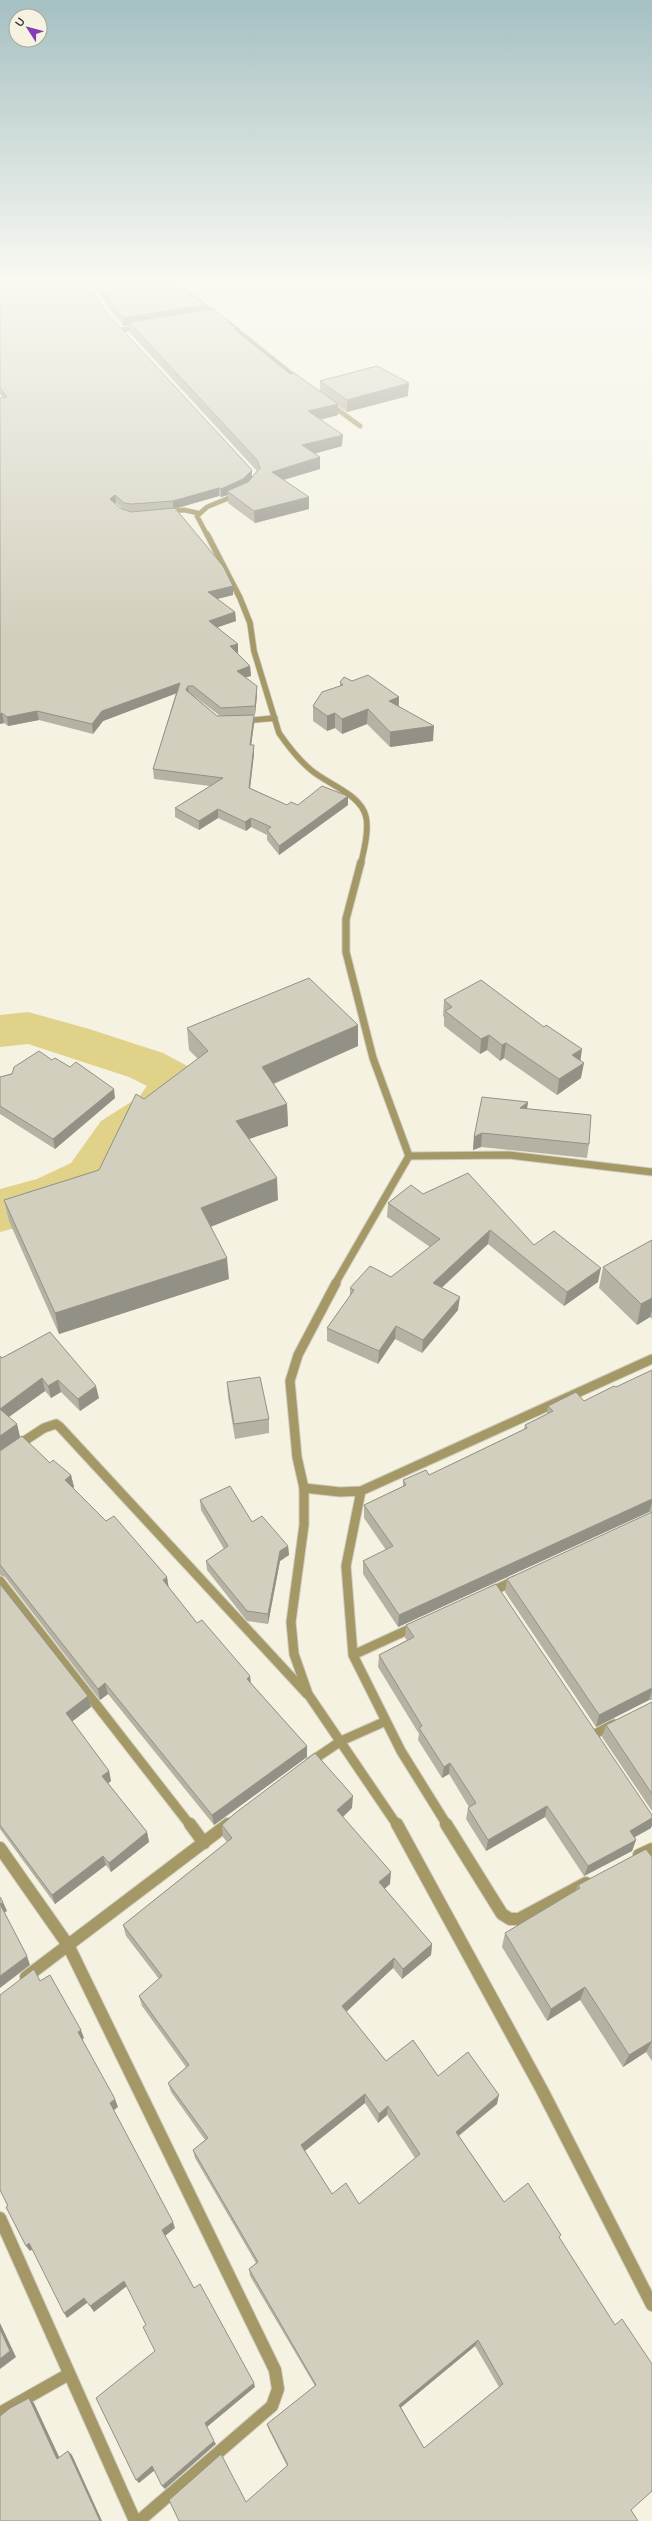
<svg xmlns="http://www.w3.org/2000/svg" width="652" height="2521" font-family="Mulish,sans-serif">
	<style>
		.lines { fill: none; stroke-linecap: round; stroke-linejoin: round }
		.river { fill: #e1d28a; fill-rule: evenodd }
		.minor-far4-casing { stroke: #cfccbe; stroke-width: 5.5 }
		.minor-far3-casing { stroke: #cfccbe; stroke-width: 7 }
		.minor-far2-casing { stroke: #cfccbe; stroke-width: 9 }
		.minor-far1-casing { stroke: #cfccbe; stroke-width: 11 }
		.minor-casing { stroke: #cfccbe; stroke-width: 14 }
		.tertiary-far2-casing { stroke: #cfccbe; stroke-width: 9 }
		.tertiary-far1-casing { stroke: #cfccbe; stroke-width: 11 }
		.tertiary-casing { stroke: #cfccbe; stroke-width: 14 }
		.minor-far4 { stroke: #a39866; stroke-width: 4.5 }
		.minor-far3 { stroke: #a39866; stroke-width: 5.5 }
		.minor-far2 { stroke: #a39866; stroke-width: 7 }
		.minor-far1 { stroke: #a39866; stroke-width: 9 }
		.minor { stroke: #a39866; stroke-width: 12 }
		.tertiary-far2 { stroke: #a39866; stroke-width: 7 }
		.tertiary-far1 { stroke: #a39866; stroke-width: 9 }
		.tertiary { stroke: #a39866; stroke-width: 12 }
		.wall { fill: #b5b2a3; fill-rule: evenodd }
		.shaded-wall { fill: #939185 }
		.building { fill: #d2cfbe; stroke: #939185; fill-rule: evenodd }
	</style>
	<rect width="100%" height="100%" fill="#f5f2e1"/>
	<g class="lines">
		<path class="river" d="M28,1012L86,1028L163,1053L193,1069L200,1081L175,1121L137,1147L107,1189L70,1207L25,1220L19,1227L0,1232V1189L37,1179L71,1163L101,1121L139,1097L147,1086L129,1077L28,1044L0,1047V1015Z"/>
		<defs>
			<path id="minor-far4" d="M189,294L217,315
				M228,323L299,380
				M122,330L139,327
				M330,404L360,426
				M167,511L184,510L198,513
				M207,535L197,516L207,507L236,495"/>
			<path id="minor-far3" d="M207,534L240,598L250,623L254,651L279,733C288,746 299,760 311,770C327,784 361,794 366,817C369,831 364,850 361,863
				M244,721L275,718"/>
			<path id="minor-far2" d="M361,862L346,919V952L373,1058L409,1156"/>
			<path id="minor-far1" d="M18,1445L44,1428L56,1424L60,1427L307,1694
				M304,1488L340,1492L361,1491L652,1359
				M361,1491L346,1566L353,1655L401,1751L447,1825
				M0,1581L190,1825
				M490,1592L516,1580
				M353,1655L414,1627
				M593,1735L614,1724
				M310,1762L341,1741L386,1721
				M226,1825L231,1822"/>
			<path id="minor" d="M190,1824L204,1843
				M446,1824L502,1914L510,1919H519L586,1883
				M0,1848L68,1945L275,2370L278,2389L272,2406L139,2521
				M639,1855L652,1849
				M26,1977L228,1824
				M0,2218L135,2521
				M0,2413L69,2374"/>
			<path id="tertiary-far2" d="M335,1284L409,1156L509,1155L652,1172"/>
			<path id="tertiary-far1" d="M336,1283L298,1355L290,1381L297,1457L304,1488V1525L291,1622L294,1654L308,1694L397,1825"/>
			<path id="tertiary" d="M397,1824L542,2090L652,2305"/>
		</defs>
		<use href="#minor-far4" class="minor-far4-casing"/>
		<use href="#minor-far3" class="minor-far3-casing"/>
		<use href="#minor-far2" class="minor-far2-casing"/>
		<use href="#minor-far1" class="minor-far1-casing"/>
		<use href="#minor" class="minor-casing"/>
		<use href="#tertiary-far2" class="tertiary-far2-casing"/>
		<use href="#tertiary-far1" class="tertiary-far1-casing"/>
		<use href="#tertiary" class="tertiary-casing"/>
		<use href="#minor-far4" class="minor-far4"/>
		<use href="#minor-far3" class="minor-far3"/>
		<use href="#minor-far2" class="minor-far2"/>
		<use href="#minor-far1" class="minor-far1"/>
		<use href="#minor" class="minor"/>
		<use href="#tertiary-far2" class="tertiary-far2"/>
		<use href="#tertiary-far1" class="tertiary-far1"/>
		<use href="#tertiary" class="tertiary"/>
	</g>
	<path class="wall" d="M0,280L107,313L252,477L257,471L130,333L129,325L123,326L89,280H170L205,310L231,324L237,329V332L290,374L320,391V381L408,396L347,412L338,406V415L320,420L342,446L314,454L320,457V469L284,480L309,497V509L255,523L228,503V495L221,497L219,496L175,509L233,595L217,599L235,612L236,621L217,627L238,653H237L250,666L251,676L245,677L257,695L255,715H254V724L251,745L254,754L250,788L287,805H298L348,796V805L279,855L267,840V835L251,827L246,831L218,818L199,830L175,817V808L210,786L154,779L153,769L176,693L103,721L93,734L39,720L8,726L4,723L0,724L3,398L0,394ZM116,503L123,509L120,508L115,504ZM193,695L220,716H217Z
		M352,681L399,697V706L433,741L390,747L367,724L342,734L335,728L327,731L313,721V706L340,686V682Z
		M444,1000L581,1061V1078L557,1095L504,1058L500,1061L487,1050L480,1054L444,1026V1017L443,1016Z
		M187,1028L358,1046L274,1084L287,1104L288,1126L248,1139L278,1200L211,1226L229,1279L59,1334L9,1221L4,1200L99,1170L144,1099L198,1059L189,1050Z
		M52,1060L115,1098L55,1149L0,1114V1077Z
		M528,1102L527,1108L589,1144L587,1158L481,1147L473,1150L474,1137Z
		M423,1194L534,1245L598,1282L564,1306L488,1244L441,1288L458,1310L422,1353L395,1339L378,1364L327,1341V1328L350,1296V1288L391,1277L430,1247L387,1217L388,1203Z
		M652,1240V1319L650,1317L637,1325L599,1288L603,1267Z
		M50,1332L99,1398L80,1411L61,1392L51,1398L45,1391L9,1417L17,1424L20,1437L0,1451L2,1358Z
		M652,1370V1512H649L398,1627L363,1574V1561L386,1550L364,1518V1505L403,1486V1480L429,1475L524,1429L525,1425L547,1414L548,1406L584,1401L616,1387Z
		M227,1382L269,1419V1433L235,1439L228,1397Z
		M0,1451L50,1463L71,1475L74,1487L73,1488L106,1521L167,1577L168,1587L197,1623L250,1676L251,1683L307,1746V1757L214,1825L108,1694L100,1700L5,1577L0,1575Z
		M200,1500L252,1522L288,1546L289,1555L280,1561L268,1624L247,1621L207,1570L206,1561L224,1549L201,1510Z
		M652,1512V1700H649L596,1727L505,1592L507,1579Z
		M0,1584L88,1696L91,1707L72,1721L109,1771L111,1781L108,1783L147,1832L149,1842L111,1872L106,1865L55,1904L0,1829Z
		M406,1625L652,1815V1825L651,1828L635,1837L636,1840L632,1851L584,1876L545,1817L486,1851L466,1819L468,1808L469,1807L449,1774L442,1778L418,1740L419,1734L378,1667L379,1655L407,1640L405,1638Z
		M652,1702V1811L602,1737L606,1725Z
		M352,1808L343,1817L390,1884L384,1888L432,1944L431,1955L402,1979L393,1968L346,2011L386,2061L438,2076L497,2104L459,2136L504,2202L559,2238L652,2491L246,2502L287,2466L268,2428L267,2424L315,2386L250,2276L249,2269L256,2263L195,2158L193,2150L205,2140L171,2092L168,2083L186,2067L142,2006L139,1996L159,1979L126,1936L123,1925L227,1842L223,1837L222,1825ZM365,2103L378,2123L387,2115L415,2158L359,2204L332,2194L305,2151ZM475,2346L499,2387L424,2448L401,2407Z
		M652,1857V2061L646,2052L623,2067L580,2000L547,2021L502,1947L505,1933L576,1890L578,1885Z"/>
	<path class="shaded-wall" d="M205,305V313L129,322V325L123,326V318Z
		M409,383L408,396L347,412V400Z
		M338,404V415L308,423V411Z
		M343,435L342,446L302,457V445Z
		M320,457V469L272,483V472Z
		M252,470V478L244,488L227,491L228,495L221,497V489Z
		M219,488V496L173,509V501Z
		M115,495L116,503L111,508L110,499Z
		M309,497V509L255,523L254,511Z
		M233,586V595L209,601L208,592Z
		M235,612L236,621L210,630L209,621Z
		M238,644V653L231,655L230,646Z
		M250,666L251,676L237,680V671Z
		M180,683V692L103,721L93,734L92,724L102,711Z
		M188,686L189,695L186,690Z
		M257,686V695L255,715V706Z
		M399,697L398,712L389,701Z
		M368,709L367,724L342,734V719Z
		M37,711L39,720L8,726L7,717Z
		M2,713L4,723L0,724V714Z
		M335,713V728L327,731V716Z
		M254,715V724L250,754V745Z
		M434,726L433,741L390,747V732Z
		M254,745V754L249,797V788Z
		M348,796V805L279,855V846Z
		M218,809V818L199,830V821Z
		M251,818V827L246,831L245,822Z
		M358,1025V1046L263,1088L262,1067Z
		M489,1035L487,1050L480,1054L481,1039Z
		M506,1043L504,1058L500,1061L502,1045Z
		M582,1049L580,1064L572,1055Z
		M584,1063L581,1078L557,1095L559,1079Z
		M114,1089L115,1098L55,1149L53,1139Z
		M528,1102L526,1116L520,1108Z
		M287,1104L288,1126L237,1143L236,1121Z
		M482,1133L481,1147L473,1150L474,1137Z
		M277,1178L278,1200L203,1230L201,1208Z
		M490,1230L488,1244L432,1297L433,1283Z
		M227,1258L229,1279L59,1334L55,1313Z
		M601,1268L598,1282L564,1306L567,1292Z
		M460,1297L458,1310L422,1353L423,1340Z
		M652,1298V1310L650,1317L637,1325L641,1304Z
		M396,1326L395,1339L378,1364L379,1351Z
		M42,1378L45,1391L3,1421L0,1409Z
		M58,1380L61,1392L51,1398L48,1386Z
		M96,1386L99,1398L80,1411L78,1399Z
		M17,1424L20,1437L0,1451V1436Z
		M71,1475L74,1487L68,1492L65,1480Z
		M652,1499V1503L649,1512L398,1627L399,1615Z
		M288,1546L289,1555L280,1561L268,1624V1614L280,1551Z
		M167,1577L169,1589L163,1580Z
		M250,1676L251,1687L247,1679Z
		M105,1683L108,1694L100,1700L98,1689Z
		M652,1688V1691L649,1700L596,1727L599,1715Z
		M88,1696L91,1707L69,1724L66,1713Z
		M307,1746V1757L214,1825L212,1815Z
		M450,1763L449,1774L442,1778L444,1767Z
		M109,1771L111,1781L105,1786L102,1776Z
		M353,1796L352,1808L337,1822V1810Z
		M547,1806L545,1817L486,1851L488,1840Z
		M652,1818V1825L651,1828L626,1842L630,1831Z
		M147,1832L149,1842L111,1872L109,1863Z
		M636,1840L632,1851L584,1876L588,1866Z
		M103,1856L106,1865L55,1904L52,1895Z
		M391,1872L390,1884L379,1894V1882Z
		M3,1902L7,1911L4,1913L0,1905V1904Z
		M432,1944L431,1955L402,1979L403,1969Z
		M27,1956L30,1965L0,1988V1976Z
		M394,1958L393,1968L342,2016V2006Z
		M585,1987L580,2000L547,2021L551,2009Z
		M81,2030L84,2038L81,2041L78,2032Z
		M652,2041L646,2052L623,2067L629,2055Z
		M365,2094V2103L302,2153L301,2145Z
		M499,2095L497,2104L453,2140L456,2132Z
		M115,2099L118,2107L113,2111L110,2103Z
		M388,2106L387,2115L378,2123L379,2114Z
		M173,2222L175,2228L165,2236L162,2230Z
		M29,2243L33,2249L30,2251L26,2246Z
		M124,2281L127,2286L94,2312L90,2306Z
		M84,2298L87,2303L67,2318L64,2313Z
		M0,2323L16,2357L0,2369Z
		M478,2340L475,2346L398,2410L399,2405Z
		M254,2383L255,2387L207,2427L205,2423Z
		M29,2398L34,2403L62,2463L57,2459Z
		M214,2441L216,2444L165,2489L162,2486Z
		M68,2451L72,2455L102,2521H100Z
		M152,2466L155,2470L139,2483L136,2480Z"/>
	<path class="building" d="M0,280H85L107,313L252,470L243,479L221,489L219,488L173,501L132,504L124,503L115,495L110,499L120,508L131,512L175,508L223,566L233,586L208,592L235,612L209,621L238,644L230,646L250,666L237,671L257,686L255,706L221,708L193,686H188L186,690L217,716L254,715L250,745H254L249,788L287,805L291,802L298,805L322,786L348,796L279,846L267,830L271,827L251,818L245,822L218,809L199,821L175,808L223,778L153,769L180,683L102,711L92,724L37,711L7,717L2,713L0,714V398L7,397L0,388Z
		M94,280H170L205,305L123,318Z
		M213,309L230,322H228L237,329H234L290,374L294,373L338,404L308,411L343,435L302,445L320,457L272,472L309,497L254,511L227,491L248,482L260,468L257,460L129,322Z
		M377,366L409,383L347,400L320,381Z
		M368,675L399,697L389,701L434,726L390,732L368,709L342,719L335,713L327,716L313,706L322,692L343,685L340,682L344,677L352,681Z
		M309,978L358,1025L262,1067L287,1104L236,1121L277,1178L201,1208L227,1258L55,1313L4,1200L99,1170L136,1094L144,1099L208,1051L187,1028Z
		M481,980L544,1027L546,1025L582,1049L572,1055L584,1063L559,1079L506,1043L502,1045L489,1035L481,1039L445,1011L452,1007L444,1000Z
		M39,1051L52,1060L55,1058L70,1067L76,1062L114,1089L53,1139L0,1106V1077L12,1074L14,1067Z
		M482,1097L528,1102L520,1108L591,1115L589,1144L482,1133L474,1137Z
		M468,1173L534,1245L554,1231L601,1268L567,1292L490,1230L433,1283L460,1297L423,1340L396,1326L379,1351L327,1328L354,1290L350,1288L370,1266L391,1277L440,1239L388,1203L411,1185L423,1194Z
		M652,1240V1298L641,1304L603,1267Z
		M50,1332L96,1386L78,1399L58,1380L48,1386L42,1378L0,1409V1356L2,1358Z
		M652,1370V1499L399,1615L363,1561L393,1546L364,1505L406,1485L403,1480L426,1470L429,1475L527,1428L525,1425L553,1411L548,1406L576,1392L584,1401L614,1386L616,1387Z
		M260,1377L269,1419L234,1424L227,1382Z
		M0,1409L17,1424L0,1436Z
		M22,1436L50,1463L53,1460L71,1475L65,1480L106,1521L114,1516L167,1577L163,1580L197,1623L202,1620L250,1676L247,1679L307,1746L212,1815L105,1683L98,1689L1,1566L0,1565V1451Z
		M230,1486L252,1522L262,1516L288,1546L280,1551L268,1614L247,1611L206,1561L228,1546L200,1500Z
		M652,1512V1688L599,1715L507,1579Z
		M0,1584L88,1696L66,1713L109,1771L102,1776L147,1832L109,1863L103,1856L52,1895L0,1825Z
		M496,1584L652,1815V1818L630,1831L636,1840L588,1866L547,1806L488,1840L468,1808L476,1803L450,1763L444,1767L419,1728L422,1726L379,1655L414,1637L406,1625Z
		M652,1702V1794L606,1725Z
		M315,1753L353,1796L337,1810L391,1872L379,1882L432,1944L403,1969L394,1958L342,2006L386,2061L413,2040L438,2076L468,2052L499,2095L456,2132L504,2202L528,2183L561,2235L559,2237L615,2325L622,2319L652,2364V2491L631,2510L638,2521H179L169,2500L221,2454L246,2502L288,2465L267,2424L316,2385L249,2269L258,2262L193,2150L208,2138L168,2083L189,2065L139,1996L162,1976L123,1925L232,1838L222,1825L234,1814ZM365,2094L379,2114L388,2106L420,2154L359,2204L346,2183L332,2194L301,2145ZM478,2340L503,2384L424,2448L399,2405Z
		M646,1849L652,1857V2041L629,2055L585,1987L551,2009L505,1933L580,1888L578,1885Z
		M0,1897L3,1902L0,1904Z
		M0,1904L27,1956L0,1976Z
		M34,1969L40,1981L50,1975L81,2030L78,2032L115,2099L110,2103L173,2222L162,2230L194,2288L200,2284L254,2383L205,2423L214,2441L162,2486L152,2466L136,2480L96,2398L155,2351L143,2327L146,2325L124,2281L90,2306L84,2298L64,2313L29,2243L26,2246L6,2207L8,2206L0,2190V1995Z
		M0,2329L10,2351L0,2359Z
		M29,2398L57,2459L68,2451L100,2521H0V2416L10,2408Z"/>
	<linearGradient id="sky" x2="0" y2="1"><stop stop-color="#a5c0c2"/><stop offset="0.44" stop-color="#faf9f2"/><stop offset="1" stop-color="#faf9f2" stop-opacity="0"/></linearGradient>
	<rect width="652" height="633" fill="url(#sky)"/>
	<g transform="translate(28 28) rotate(306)"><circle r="19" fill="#f5f2e1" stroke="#a9a79a"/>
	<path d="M0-3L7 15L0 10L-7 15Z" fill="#823eb2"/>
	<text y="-6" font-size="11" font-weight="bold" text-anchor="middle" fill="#383630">U</text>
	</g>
</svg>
